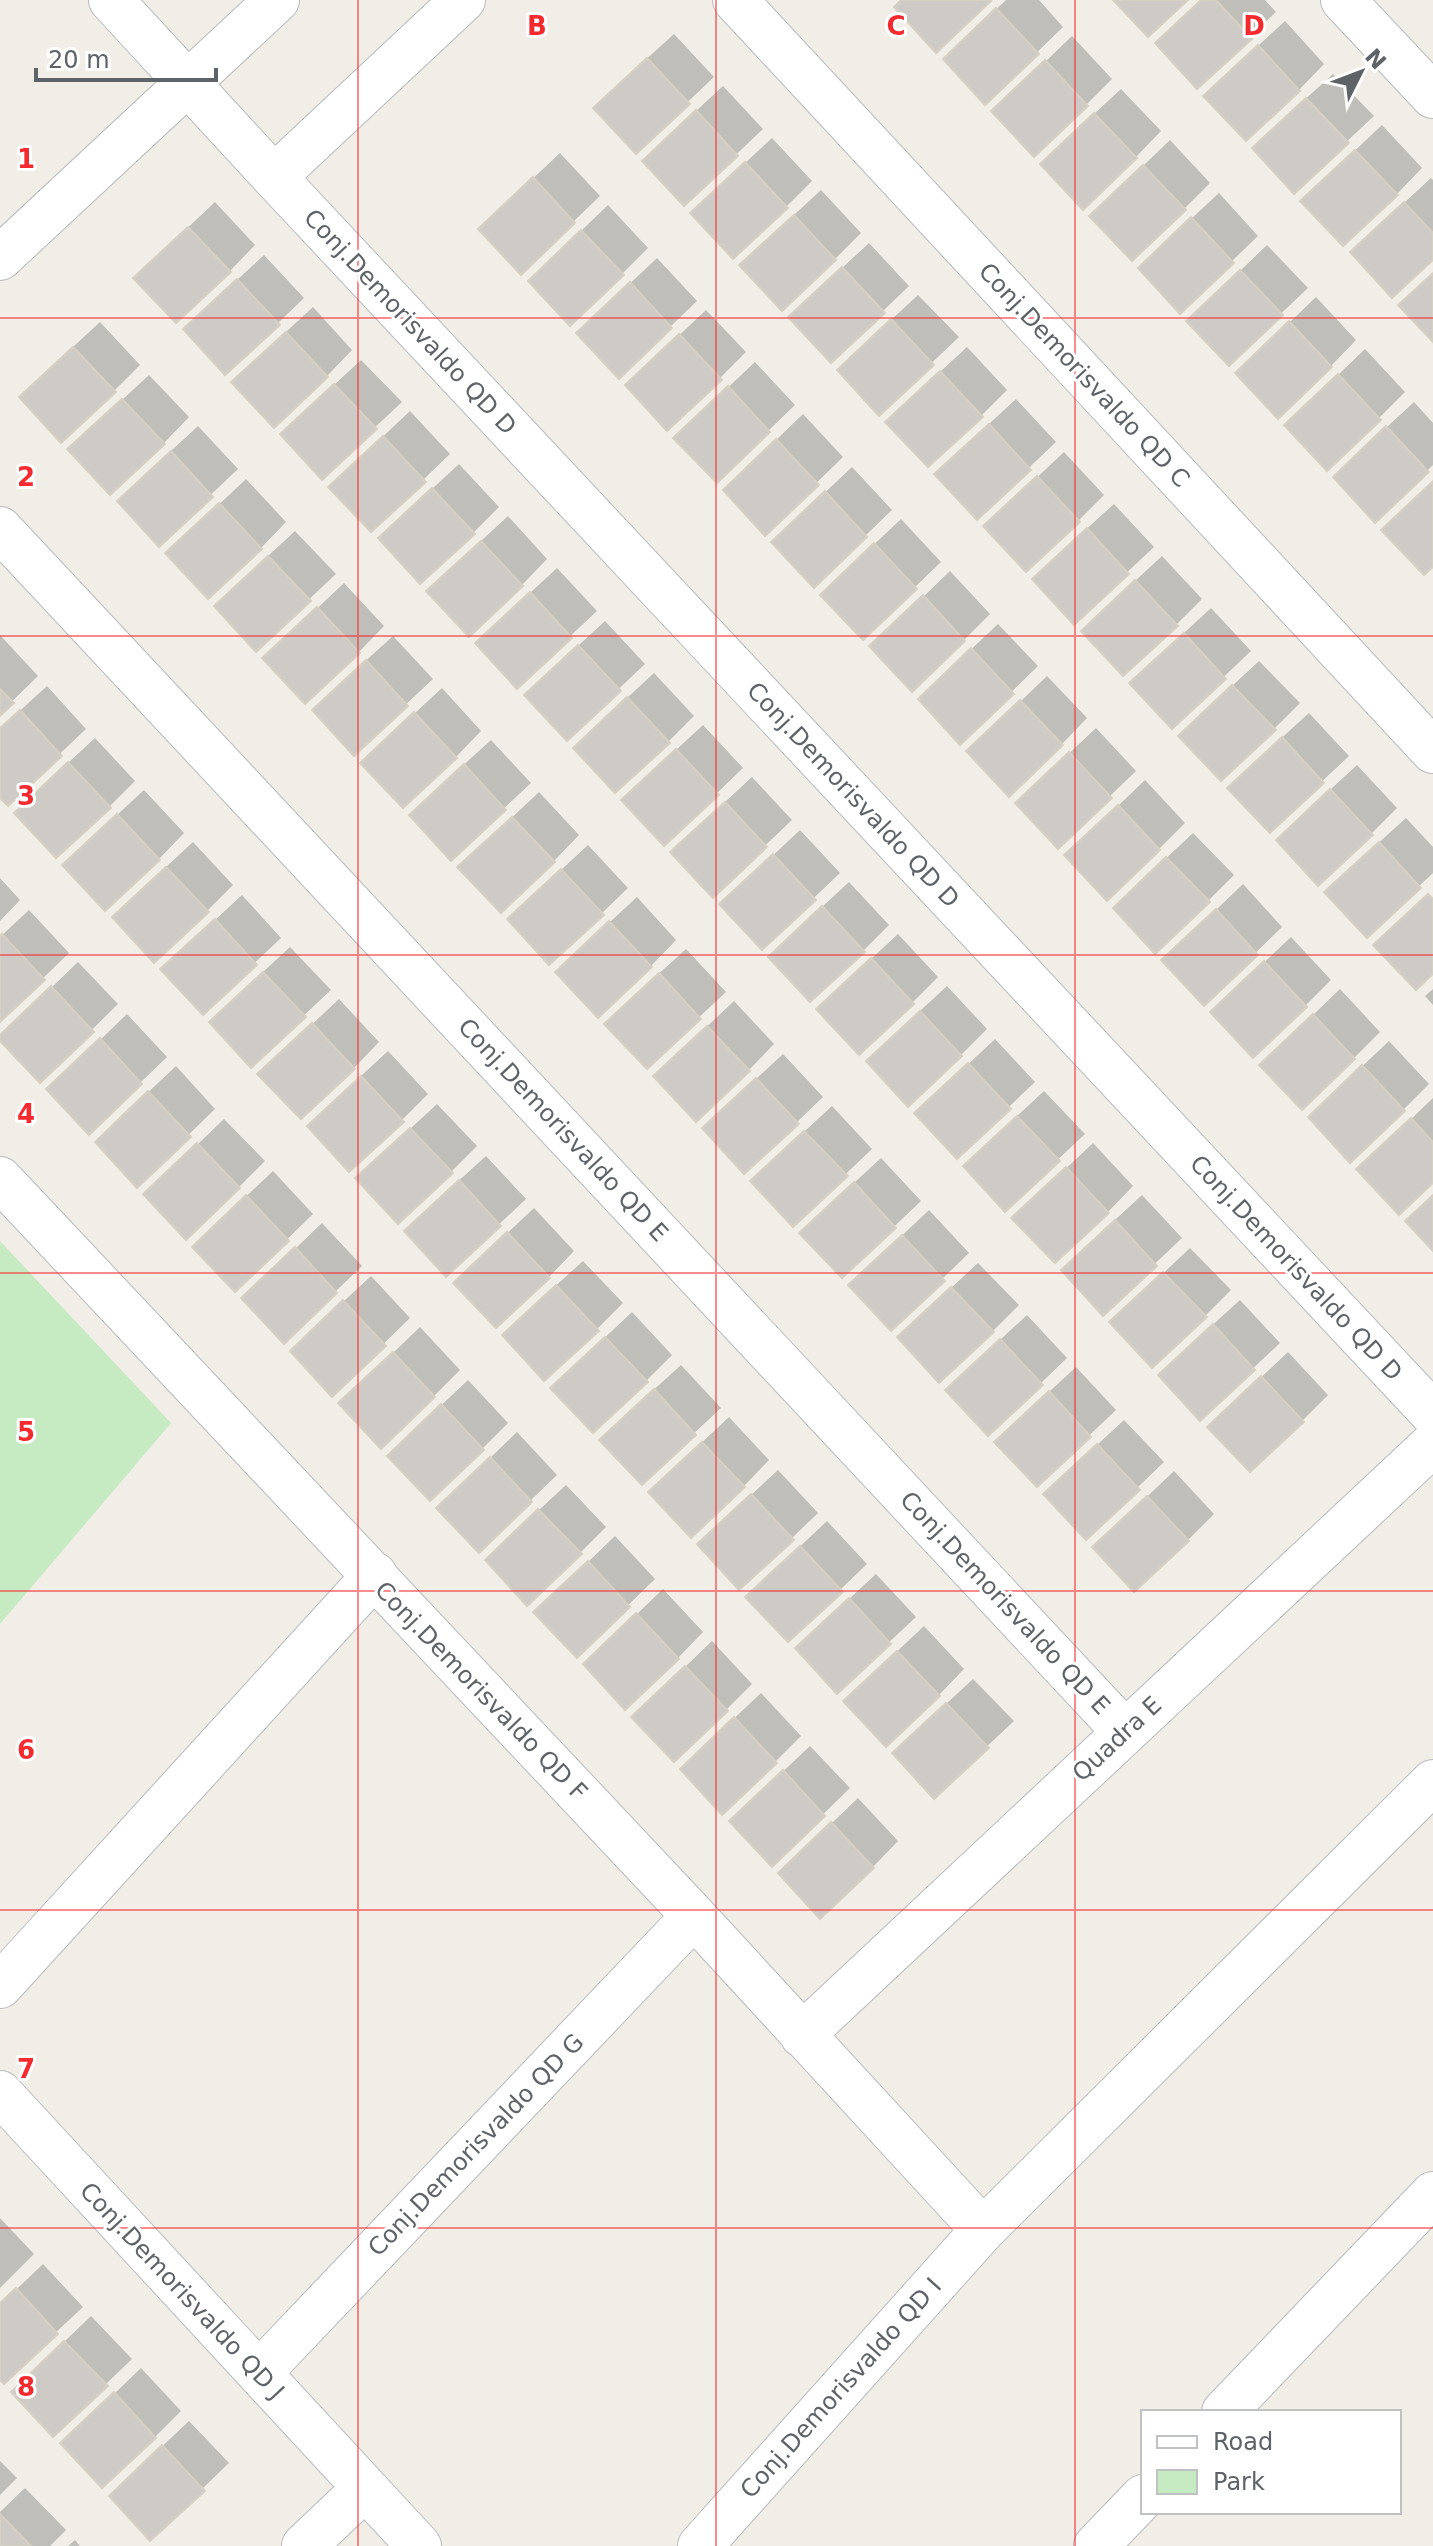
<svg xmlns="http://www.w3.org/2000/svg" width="1433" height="2546" font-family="'DejaVu Sans',sans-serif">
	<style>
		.green { fill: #c6eac2 }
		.shadow { fill: #0003 }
		.building { fill: #cecbc6; stroke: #d6cfc4; stroke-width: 2 }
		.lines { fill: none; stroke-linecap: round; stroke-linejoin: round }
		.minor-casing { stroke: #b7babe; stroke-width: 46 }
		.minor { stroke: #fff; stroke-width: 44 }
		.grid { fill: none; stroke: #f42a2f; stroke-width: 2; stroke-opacity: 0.55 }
		.labels { text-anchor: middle; stroke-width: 6; stroke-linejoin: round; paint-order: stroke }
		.street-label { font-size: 24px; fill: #5e6368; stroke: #fff }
		.grid-label { font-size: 26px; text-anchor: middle; font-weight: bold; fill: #f42a2f; stroke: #fff; stroke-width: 6; stroke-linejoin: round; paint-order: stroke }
	</style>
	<rect width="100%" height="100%" fill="#f1eee7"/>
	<path class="green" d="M0,1241L171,1423L0,1624Z"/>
	<path class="shadow" d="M1006,0H1039L1063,27L986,102L971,33Z
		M1202,0H1265L1276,12L1250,37Z
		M1285,21L1324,64L1299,90L1232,70Z
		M674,34L714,77L636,151L621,82Z
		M1072,36L1112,79L1086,105L1020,86Z
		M1333,74L1374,116L1294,191L1280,122Z
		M723,86L763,129L684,204L670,135Z
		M1121,89L1161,131L1136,157L1068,138Z
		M1382,125L1422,168L1397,194L1329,175Z
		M772,138L812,181L786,207L719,187Z
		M1170,140L1210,183L1184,209L1118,190Z
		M560,153L600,196L521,272L507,203Z
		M1431,178L1433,180V258L1378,227Z
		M821,190L861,233L835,259L768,239Z
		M1219,193L1258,236L1180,311L1166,242Z
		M215,202L255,245L230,271L162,252Z
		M608,205L648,248L622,274L556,255Z
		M869,243L909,286L883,311L816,292Z
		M1267,245L1308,288L1229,363L1215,295Z
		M264,255L304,298L278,323L211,304Z
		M657,258L697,301L619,376L605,307Z
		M918,295L959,337L879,413L865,344Z
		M1316,297L1356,340L1331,366L1264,347Z
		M313,307L352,350L327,376L260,356Z
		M706,310L746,352L720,378L653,360Z
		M100,322L140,365L114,391L47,371Z
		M967,347L1007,390L981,416L914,396Z
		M1365,349L1405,392L1379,418L1313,399Z
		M361,360L402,402L322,477L308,409Z
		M755,362L795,405L717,480L702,412Z
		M149,375L189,417L164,443L96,424Z
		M1016,399L1056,442L977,517L963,448Z
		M1414,402L1433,423V465L1376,520L1361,451Z
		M410,411L450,454L371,530L357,461Z
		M803,414L843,457L765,533L751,464Z
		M198,426L238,469L159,544L145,475Z
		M1064,452L1104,495L1078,521L1012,501Z
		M459,464L499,507L473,533L406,513Z
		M852,467L892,510L814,585L800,516Z
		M246,479L286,522L261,548L194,528Z
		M1114,504L1154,547L1074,622L1060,553Z
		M508,516L547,559L522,585L455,565Z
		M901,519L941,562L915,587L848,569Z
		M295,531L336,574L256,649L242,580Z
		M1162,556L1202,599L1176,625L1109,605Z
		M557,568L597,611L517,686L503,618Z
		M950,571L990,614L964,640L898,621Z
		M344,583L384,626L359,652L291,633Z
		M1211,608L1251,651L1172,726L1158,657Z
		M605,621L645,664L567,738L553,669Z
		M998,624L1038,666L960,742L946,673Z
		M0,635L38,676L0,713Z
		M393,636L433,679L354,753L340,684Z
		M1259,661L1300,703L1274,729L1206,710Z
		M654,673L694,716L668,742L601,722Z
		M1047,676L1087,718L1062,744L995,726Z
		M47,686L86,729L8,803L0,795V729Z
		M442,688L481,731L456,757L389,737Z
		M1309,713L1349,756L1270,830L1255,762Z
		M703,725L743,768L717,793L650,774Z
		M1096,728L1136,771L1110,796L1044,777Z
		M95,738L135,781L109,807L42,787Z
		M491,740L531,783L451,858L437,789Z
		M1357,765L1397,808L1371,834L1304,814Z
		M752,777L792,820L713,895L698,827Z
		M1145,780L1185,823L1159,849L1093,830Z
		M144,790L184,833L159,859L91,839Z
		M539,792L579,835L554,861L486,842Z
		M1406,818L1433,847V873L1367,935L1353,866Z
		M800,830L840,873L762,947L748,879Z
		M1193,833L1234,875L1208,901L1141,882Z
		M193,842L233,885L207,911L140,891Z
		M588,845L628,888L602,913L535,894Z
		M0,878L20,900L0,921Z
		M849,882L889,925L863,951L796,931Z
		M1243,884L1282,927L1204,1003L1190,935Z
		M242,895L281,938L203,1012L189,944Z
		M637,897L676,940L651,966L584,946Z
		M29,910L69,953L0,1020V937Z
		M898,934L938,977L912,1003L845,983Z
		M1291,937L1331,980L1305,1006L1239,986Z
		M290,947L331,990L251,1065L237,996Z
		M686,949L726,992L647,1066L632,998Z
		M78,962L118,1004L40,1081L0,1037Z
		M947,986L987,1029L961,1055L894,1035Z
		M1340,989L1380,1032L1354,1058L1288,1039Z
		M1433,989V1005L1425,996Z
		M339,999L379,1042L354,1068L286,1049Z
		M734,1001L774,1044L749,1070L682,1050Z
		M127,1014L167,1057L89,1132L75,1064Z
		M995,1039L1035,1082L957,1156L943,1088Z
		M1389,1041L1429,1084L1403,1110L1336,1091Z
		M388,1051L428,1094L402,1120L335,1100Z
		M783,1054L823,1097L797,1122L730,1103Z
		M176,1066L215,1109L137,1185L123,1116Z
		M1044,1091L1085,1134L1005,1209L991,1140Z
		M1433,1098V1180L1385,1144Z
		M437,1104L477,1146L451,1172L384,1153Z
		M832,1106L872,1149L793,1224L779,1155Z
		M224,1119L265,1161L239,1187L172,1169Z
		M1093,1143L1133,1186L1108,1212L1040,1193Z
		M486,1156L526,1199L446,1274L432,1205Z
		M881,1158L921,1201L842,1276L828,1207Z
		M273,1171L313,1214L235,1290L220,1221Z
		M1142,1195L1182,1238L1103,1313L1089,1244Z
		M534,1208L574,1251L549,1277L482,1257Z
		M929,1210L969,1253L891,1328L877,1259Z
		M322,1223L362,1266L284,1341L270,1273Z
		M1190,1248L1231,1290L1205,1316L1138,1297Z
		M583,1261L623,1303L597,1329L530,1309Z
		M978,1263L1019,1305L993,1331L925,1312Z
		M371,1276L410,1318L332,1394L318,1325Z
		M1240,1300L1280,1343L1200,1418L1186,1349Z
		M632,1312L672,1355L646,1381L579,1362Z
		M1027,1315L1067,1358L1041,1383L974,1364Z
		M420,1327L460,1370L434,1396L367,1378Z
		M1288,1352L1328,1395L1302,1421L1236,1401Z
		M681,1365L721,1408L642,1482L627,1414Z
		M1076,1367L1116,1410L1037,1485L1023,1416Z
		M468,1380L508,1423L483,1448L415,1430Z
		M729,1417L769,1460L744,1486L677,1466Z
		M1124,1420L1164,1462L1086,1537L1072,1468Z
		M517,1432L557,1475L479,1550L465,1482Z
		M778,1470L818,1513L792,1538L725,1519Z
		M1174,1471L1214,1514L1188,1540L1094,1547Z
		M566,1485L606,1527L580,1553L513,1534Z
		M827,1521L867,1564L788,1640L774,1571Z
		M615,1536L655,1579L577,1655L562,1587Z
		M876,1574L916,1617L837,1691L823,1623Z
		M663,1589L703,1632L678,1658L611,1639Z
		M924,1626L964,1669L939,1695L872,1675Z
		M712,1641L752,1684L726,1710L660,1691Z
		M973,1679L1014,1721L934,1796L920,1728Z
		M761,1693L801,1736L775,1762L708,1743Z
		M810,1746L850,1788L772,1864L758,1795Z
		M858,1798L898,1841L873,1867L806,1848Z
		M0,2218L34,2254L0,2288Z
		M43,2264L83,2307L4,2381L0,2377V2305Z
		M91,2316L132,2359L106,2384L39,2366Z
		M141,2368L181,2411L155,2437L89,2418Z
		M189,2421L229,2463L151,2538L137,2470Z
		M0,2461L17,2478L0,2495Z
		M25,2488L66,2530L50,2546H0V2512Z
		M75,2540L80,2546H68Z"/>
	<path class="building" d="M901,0H989L991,1L936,53L894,7Z
		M1113,0H1188L1148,37Z
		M1201,0H1216L1252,39L1197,89L1155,43Z
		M996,8L1039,54L985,105L943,59Z
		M1258,45L1300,91L1246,141L1203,96Z
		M647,58L690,104L636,154L593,108Z
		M1045,60L1088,106L1034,157L991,111Z
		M1306,98L1349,143L1294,194L1252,148Z
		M696,110L738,156L684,206L642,161Z
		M1094,113L1137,158L1083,210L1040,164Z
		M1355,150L1398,195L1343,246L1300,201Z
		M745,162L788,208L733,259L690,213Z
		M1143,165L1186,210L1132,261L1089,216Z
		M533,177L575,223L521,275L478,229Z
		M1404,202L1433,233V260L1392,298L1350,252Z
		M794,215L836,260L782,311L739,265Z
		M1191,217L1234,263L1180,314L1138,268Z
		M188,227L231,272L176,323L133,278Z
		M581,230L624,275L570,326L528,281Z
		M842,267L885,313L831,363L788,317Z
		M1240,270L1283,315L1229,366L1186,321Z
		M1433,273V342L1398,305Z
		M237,279L280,325L225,375L183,329Z
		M630,282L672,328L619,379L576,333Z
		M891,319L934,365L879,416L837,370Z
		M1289,321L1332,367L1278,419L1235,373Z
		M286,332L328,377L274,428L231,382Z
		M679,334L722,380L667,431L625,385Z
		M73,347L116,392L61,443L19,397Z
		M940,371L983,417L928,467L885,422Z
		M1338,374L1381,420L1327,471L1284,425Z
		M334,384L377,429L322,480L280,434Z
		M728,386L770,432L717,483L673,438Z
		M122,399L165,444L110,495L67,449Z
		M989,424L1031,470L977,520L934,474Z
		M1386,426L1429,472L1375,523L1333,477Z
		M383,436L426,482L371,532L328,487Z
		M776,439L819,485L765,536L723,490Z
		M171,451L213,497L159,547L117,501Z
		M1037,476L1080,522L1026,572L983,526Z
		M1433,481V567L1424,575L1381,530Z
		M432,488L475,534L420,584L378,538Z
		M825,491L867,537L814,588L771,542Z
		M219,503L262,549L208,599L165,553Z
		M1087,528L1129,574L1074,625L1032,579Z
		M481,541L523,586L469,637L426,591Z
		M874,543L917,589L863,640L820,595Z
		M268,556L311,601L256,652L214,606Z
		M1135,580L1178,626L1123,676L1081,631Z
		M530,592L572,638L517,689L475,643Z
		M923,595L965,641L912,692L869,646Z
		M317,607L360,653L305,704L262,658Z
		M1184,633L1226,679L1172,729L1129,683Z
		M578,645L621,691L567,741L524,695Z
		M971,648L1014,694L960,745L918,699Z
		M366,660L408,706L354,756L312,710Z
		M1232,685L1276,730L1221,781L1178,736Z
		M0,689L14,703L0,716Z
		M627,697L670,743L615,793L573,748Z
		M1020,700L1063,745L1009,797L966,751Z
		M20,710L62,756L8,806L0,798V728Z
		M414,712L457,758L403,808L360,763Z
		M1282,737L1324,783L1270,833L1227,788Z
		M676,749L719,795L664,846L621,800Z
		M1069,752L1112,798L1058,849L1015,803Z
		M68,762L111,808L56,858L14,813Z
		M464,764L506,810L451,861L409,815Z
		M1330,789L1373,835L1318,886L1276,840Z
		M725,802L767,847L713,898L670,852Z
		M1118,805L1160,850L1107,901L1064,855Z
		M117,814L160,860L105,911L62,865Z
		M512,817L555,862L501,913L457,867Z
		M1379,842L1421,888L1367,938L1324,892Z
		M773,854L816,900L762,950L719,904Z
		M1166,857L1210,902L1155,954L1113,908Z
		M166,867L209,912L154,963L112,917Z
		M561,869L604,915L549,965L507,919Z
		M1428,894L1433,899V974L1416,990L1373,945Z
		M822,906L865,952L810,1002L768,957Z
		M1216,909L1258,955L1204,1006L1161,960Z
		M215,919L257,965L203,1015L160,969Z
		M609,921L652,967L598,1018L555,972Z
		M2,934L45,980L0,1022V936Z
		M871,958L914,1004L859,1055L816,1009Z
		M1264,961L1307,1007L1253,1058L1210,1012Z
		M263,972L306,1017L251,1068L209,1022Z
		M659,973L701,1019L647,1069L604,1024Z
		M51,986L94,1032L40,1083L0,1041V1035Z
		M920,1011L962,1056L908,1107L866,1061Z
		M1313,1014L1355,1059L1302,1110L1259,1065Z
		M312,1023L355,1069L301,1119L257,1074Z
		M707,1026L750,1071L696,1122L653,1076Z
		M100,1038L142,1084L89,1135L46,1089Z
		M968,1063L1011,1109L957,1159L914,1113Z
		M1362,1065L1405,1111L1350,1163L1308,1117Z
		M361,1076L404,1122L349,1172L307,1126Z
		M756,1078L799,1124L744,1174L702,1128Z
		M148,1091L191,1137L137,1188L95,1142Z
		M1017,1116L1060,1161L1005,1212L963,1166Z
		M1411,1118L1433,1142V1183L1399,1215L1356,1169Z
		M410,1128L453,1173L398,1224L355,1178Z
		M804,1131L848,1176L793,1227L750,1181Z
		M197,1143L240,1188L186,1240L143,1194Z
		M1066,1167L1109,1213L1055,1263L1011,1218Z
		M459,1180L501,1226L446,1277L404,1231Z
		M854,1182L896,1228L842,1278L799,1233Z
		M246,1195L289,1241L235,1292L192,1247Z
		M1433,1195V1251L1405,1221Z
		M1115,1220L1157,1266L1103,1316L1061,1270Z
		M507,1232L550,1278L496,1328L453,1283Z
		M902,1235L945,1281L891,1331L848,1285Z
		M295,1247L337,1293L284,1344L241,1298Z
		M1163,1272L1207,1317L1152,1368L1109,1322Z
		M556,1285L599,1331L544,1381L502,1335Z
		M951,1287L994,1332L939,1383L897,1337Z
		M343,1300L386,1346L332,1397L290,1351Z
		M1213,1324L1255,1370L1200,1421L1158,1375Z
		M605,1337L648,1382L593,1433L550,1388Z
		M1000,1339L1043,1385L988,1436L945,1390Z
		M393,1352L435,1397L381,1449L338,1403Z
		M1261,1376L1304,1422L1250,1472L1207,1427Z
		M654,1389L696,1435L642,1485L599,1440Z
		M1049,1391L1091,1437L1037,1487L994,1442Z
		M441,1404L484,1450L430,1501L387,1456Z
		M702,1442L745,1487L691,1538L648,1492Z
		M1097,1444L1140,1490L1086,1540L1043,1494Z
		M490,1457L532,1502L479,1553L436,1508Z
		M751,1494L794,1540L739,1590L697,1544Z
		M1147,1496L1189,1541L1134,1592L1092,1547Z
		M538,1509L582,1554L527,1606L485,1560Z
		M800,1546L843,1592L788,1642L745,1597Z
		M588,1561L630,1607L577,1658L533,1612Z
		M849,1598L891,1644L837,1694L795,1648Z
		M636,1613L679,1659L625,1710L583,1664Z
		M897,1651L940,1696L886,1747L843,1701Z
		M685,1666L728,1711L674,1762L631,1717Z
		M946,1703L989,1748L934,1799L892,1753Z
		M734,1717L777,1763L722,1815L680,1769Z
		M783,1770L825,1816L772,1867L729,1821Z
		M831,1822L874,1868L820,1919L778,1873Z
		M16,2288L58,2334L4,2384L0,2380V2303Z
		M64,2341L108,2386L53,2437L11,2392Z
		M114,2392L156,2438L102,2488L60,2443Z
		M162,2445L205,2491L150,2541L109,2496Z
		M0,2514L31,2546H0Z"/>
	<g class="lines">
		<defs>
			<path id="minor" d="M111,0L274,177L1433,1414
				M735,0L1433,751
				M1343,0L1433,96
				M274,177L463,0
				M0,258L277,0
				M0,529L1125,1732
				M0,1179L694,1916L983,2230
				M0,1986L375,1575
				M802,2035L1433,1444
				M0,2093L419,2546
				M259,2373L694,1916
				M1224,2412L1433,2194
				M304,2546L364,2489
				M700,2546L983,2230L1433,1782
				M1096,2546L1143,2497"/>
		</defs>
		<use href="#minor" class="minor-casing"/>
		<use href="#minor" class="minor"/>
	</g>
	<path class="grid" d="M358,0V2546M716,0V2546M1075,0V2546M0,318H1433M0,636H1433M0,955H1433M0,1273H1433M0,1591H1433M0,1910H1433M0,2228H1433"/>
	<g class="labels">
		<g class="street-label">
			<text transform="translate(410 322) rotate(47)" y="8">Conj.Demorisvaldo QD D</text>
			<text transform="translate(1084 375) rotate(47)" y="8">Conj.Demorisvaldo QD C</text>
			<text transform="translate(853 795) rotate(47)" y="8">Conj.Demorisvaldo QD D</text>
			<text transform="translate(563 1130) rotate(47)" y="8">Conj.Demorisvaldo QD E</text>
			<text transform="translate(1296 1268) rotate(47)" y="8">Conj.Demorisvaldo QD D</text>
			<text transform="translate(1005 1603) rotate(47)" y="8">Conj.Demorisvaldo QD E</text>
			<text transform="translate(481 1691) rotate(46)" y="8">Conj.Demorisvaldo QD F</text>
			<text transform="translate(1117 1739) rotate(-43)" y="8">Quadra E</text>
			<text transform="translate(476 2145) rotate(-46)" y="8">Conj.Demorisvaldo QD G</text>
			<text transform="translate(182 2291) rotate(47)" y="8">Conj.Demorisvaldo QD J</text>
			<text transform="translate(841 2388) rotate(-48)" y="8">Conj.Demorisvaldo QD I</text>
		</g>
	</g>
	<g class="grid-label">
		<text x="537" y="35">B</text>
		<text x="896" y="35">C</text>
		<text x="1254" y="35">D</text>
		<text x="26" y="168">1</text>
		<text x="26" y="486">2</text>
		<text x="26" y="805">3</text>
		<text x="26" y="1123">4</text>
		<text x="26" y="1441">5</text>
		<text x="26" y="1759">6</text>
		<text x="26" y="2078">7</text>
		<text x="26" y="2396">8</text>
	</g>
	<rect x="1141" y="2410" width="260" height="104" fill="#ffffff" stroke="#bfc1c3" stroke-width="2"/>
	<rect x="1157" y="2436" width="40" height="12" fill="#ffffff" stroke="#bfc1c3" stroke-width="2"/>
	<text x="1213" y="2450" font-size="24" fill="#5e6368">Road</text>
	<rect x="1157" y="2470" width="40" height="24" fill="#c6eac2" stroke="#bfc1c3" stroke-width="2"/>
	<text x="1213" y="2490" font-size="24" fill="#5e6368">Park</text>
	<g transform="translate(1361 72) rotate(48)" stroke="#ffffff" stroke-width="6" paint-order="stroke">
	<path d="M0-6L14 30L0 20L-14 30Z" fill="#5e6368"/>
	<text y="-12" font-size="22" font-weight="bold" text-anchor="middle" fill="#5e6368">N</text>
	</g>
	<path d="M36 68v12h180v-12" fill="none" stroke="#5e6368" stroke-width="4"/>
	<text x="48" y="68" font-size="24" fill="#5e6368" stroke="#ffffff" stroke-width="6" paint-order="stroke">20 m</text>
</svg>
